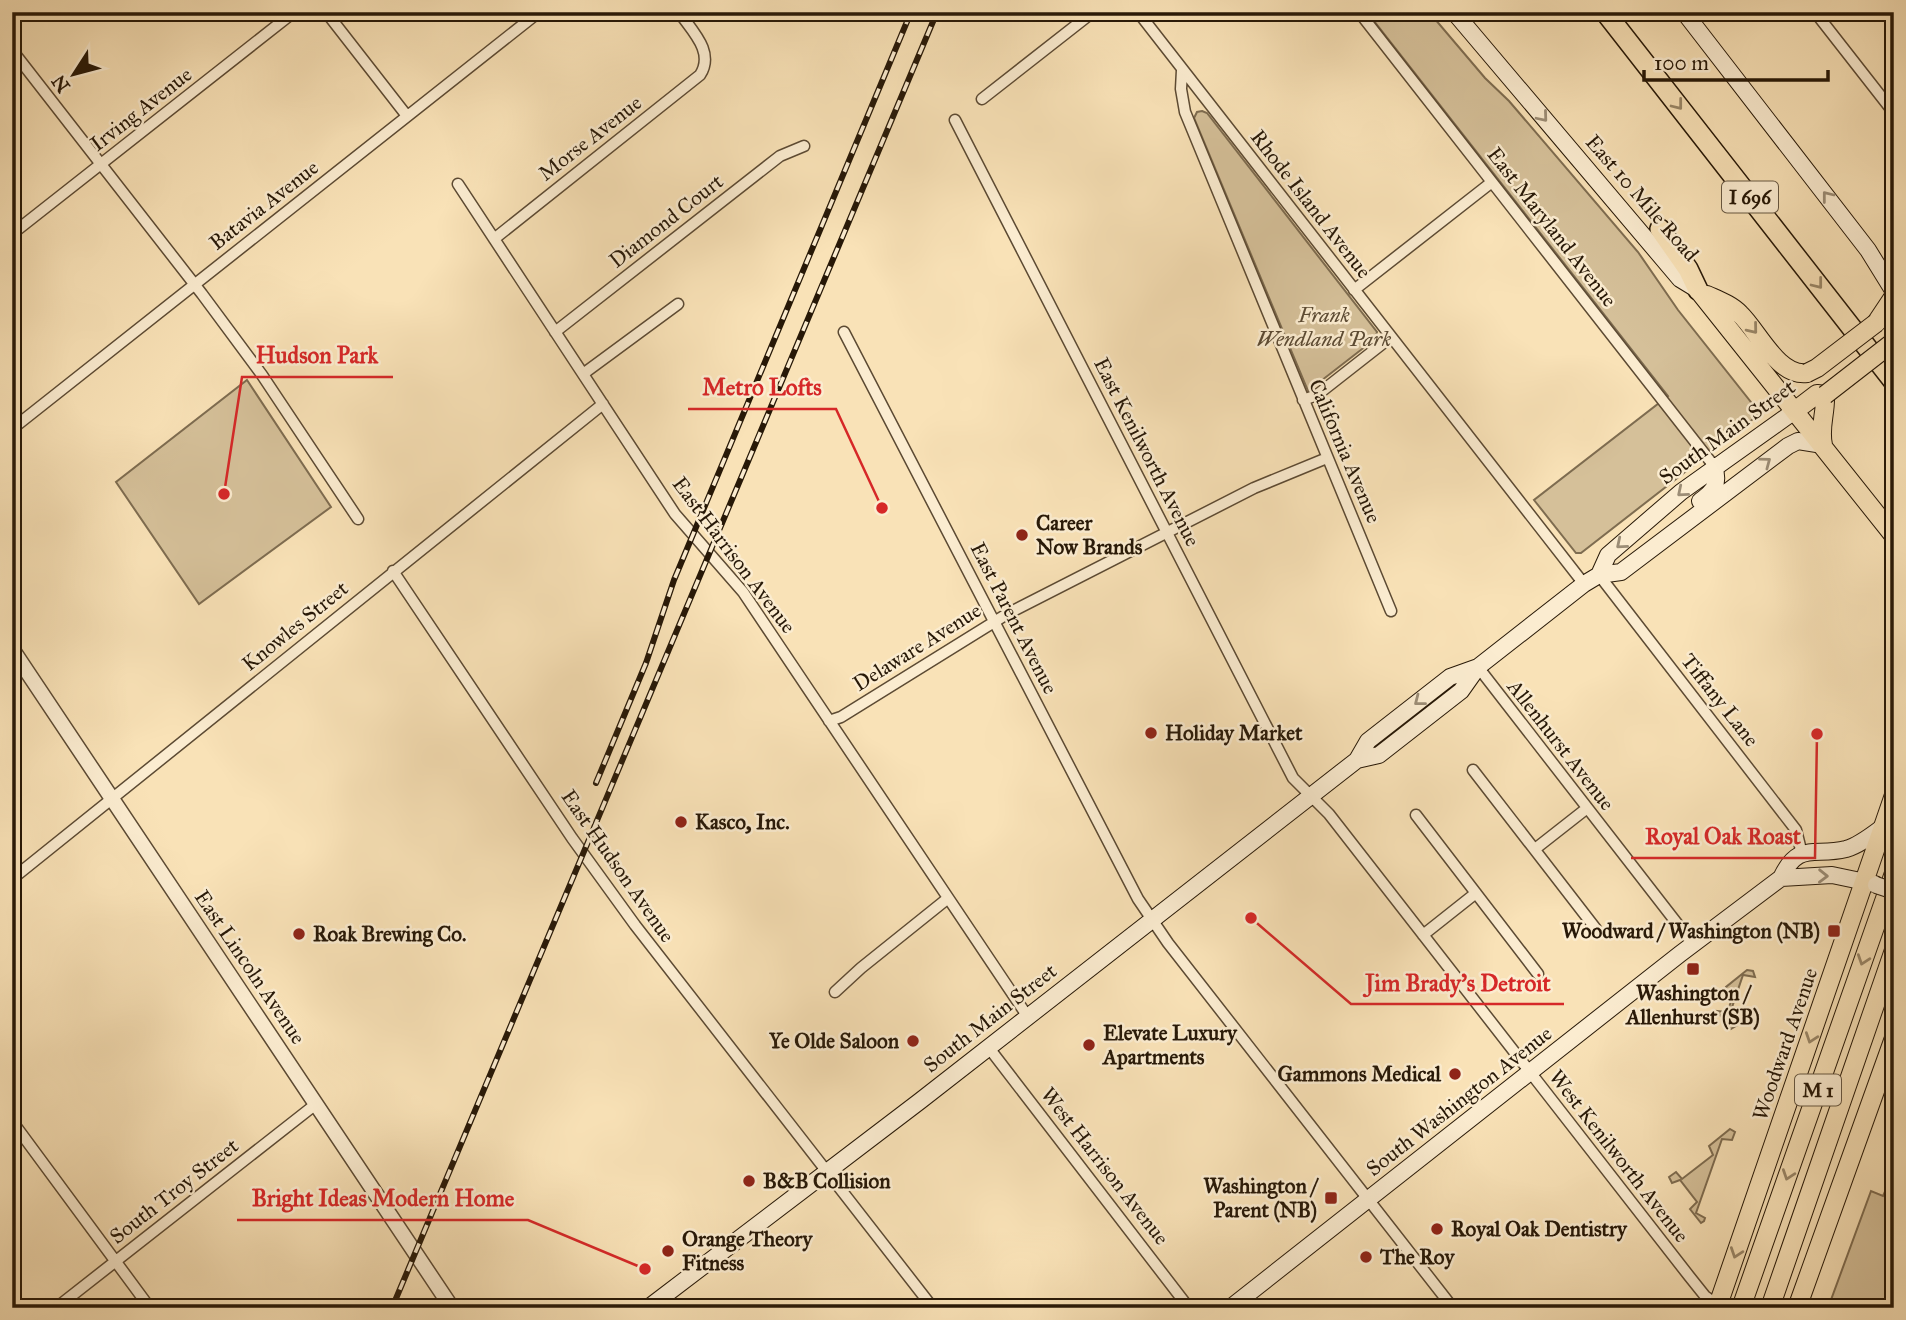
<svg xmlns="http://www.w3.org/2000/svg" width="1906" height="1320" font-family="'IM FELL Great Primer',serif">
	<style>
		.green { fill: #d5c099; stroke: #7e6c50; stroke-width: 2 }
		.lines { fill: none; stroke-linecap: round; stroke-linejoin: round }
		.minor-casing { stroke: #5c4a33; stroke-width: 13 }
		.tertiary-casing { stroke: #5c4a33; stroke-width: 17 }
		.secondary-casing { stroke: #271807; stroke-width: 18 }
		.primary-casing { stroke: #271807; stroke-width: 20 }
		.motorway-casing { stroke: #271807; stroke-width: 22 }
		.minor { stroke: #fbecd0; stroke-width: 10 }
		.tertiary { stroke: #fbecd0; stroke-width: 14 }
		.secondary { stroke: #fbecd0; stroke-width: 16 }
		.primary { stroke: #f9e2b7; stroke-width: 18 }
		.motorway { stroke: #f9e2b7; stroke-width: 19 }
		.rail-casing { stroke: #271807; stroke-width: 6 }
		.rail { stroke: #fbecd0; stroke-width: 3.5; stroke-dasharray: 10; stroke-linecap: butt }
		.secondary-bridge-casing { stroke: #271807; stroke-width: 18; stroke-linecap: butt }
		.primary-bridge-casing { stroke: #271807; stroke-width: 20; stroke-linecap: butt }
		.secondary-bridge { stroke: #fbecd0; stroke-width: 16 }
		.primary-bridge { stroke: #f9e2b7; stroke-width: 18 }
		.oneway { stroke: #9a8768 }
		.oneway2 { stroke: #9c8d76 }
		.poi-dot { fill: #8f2418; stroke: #fbecd0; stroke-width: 2.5 }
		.labels { text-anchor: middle; stroke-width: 5; stroke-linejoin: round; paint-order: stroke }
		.shield { fill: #fbecd0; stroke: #675843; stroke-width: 2 }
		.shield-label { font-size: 19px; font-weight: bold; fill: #271807 }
		.street-label { font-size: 21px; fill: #271807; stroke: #fbecd0 }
		.park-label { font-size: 21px; font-style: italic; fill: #5b4a33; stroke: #fbecd0 }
		.poi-label { font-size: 21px; font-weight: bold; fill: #271807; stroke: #fbecd0; text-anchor: start }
		.leader { fill: none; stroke: #d62828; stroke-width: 2.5 }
		.callout-dot { fill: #d62828; stroke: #fbecd0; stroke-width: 2.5 }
		.callout-label { font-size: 23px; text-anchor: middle; font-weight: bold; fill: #d62828; stroke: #fbecd0; stroke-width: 5; stroke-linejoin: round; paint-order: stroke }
	</style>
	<rect width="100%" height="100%" fill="#f9e2b7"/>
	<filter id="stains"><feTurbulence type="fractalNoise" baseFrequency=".00286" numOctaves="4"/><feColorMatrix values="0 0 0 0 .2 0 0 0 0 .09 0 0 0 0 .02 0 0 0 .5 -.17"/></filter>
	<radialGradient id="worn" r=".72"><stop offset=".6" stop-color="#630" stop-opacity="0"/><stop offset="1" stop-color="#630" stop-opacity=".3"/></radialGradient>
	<path class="green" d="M1367,12H1429L1485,78L1509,101L1638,252L1678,310L1758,411L1757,416L1581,553H1576L1534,500L1668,396Z
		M1202,111L1207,113L1377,332L1375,339L1308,391L1194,118L1197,112Z
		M247,380L331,507L199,604L116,482Z
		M1747,970L1753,971L1755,977L1743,975L1727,1022L1736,1026L1731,1029L1717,1011L1727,1012L1734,994L1727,991L1726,987Z
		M1730,1129L1735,1132L1732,1140L1722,1139L1696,1213L1705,1218L1704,1221L1701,1223L1690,1209L1697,1202L1680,1180L1672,1183L1669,1177L1676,1172L1682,1179L1713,1155L1709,1146Z
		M1888,1185L1894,1187V1308H1828L1871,1191L1883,1196Z"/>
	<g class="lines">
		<defs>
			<path id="minor" d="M326,12L407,116
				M1138,12L1584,584
				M1359,12L1714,466
				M1815,12L1894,113
				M12,50L202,294L262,375L358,519
				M1182,70L1181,89L1185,112L1391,611
				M982,99L1093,12
				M955,120L1293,778L1329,814L1689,1276L1705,1296L1718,1305
				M458,184L675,514L743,592L1028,1017
				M12,234L294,12
				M494,239L700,75C715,52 692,31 679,12
				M1354,290L1492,182
				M555,332L780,156L804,146
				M844,332L1138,899L1168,943L1453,1308
				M583,374L678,304
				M1303,400L1317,395L1391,337
				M12,429L539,12
				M393,571L572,838L635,925L933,1308
				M1599,575L1796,830L1802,854
				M1478,667L1693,944
				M829,721L841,717L1007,614L1254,488L1327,458
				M1473,770L1596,929
				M1416,815L1538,974
				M1535,849L1586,809
				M12,879L603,404
				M1423,935L1476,893
				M835,992L861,968L947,899
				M989,1048L1189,1308
				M12,1121L150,1308
				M56,1308L316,1104"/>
			<path id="tertiary" d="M12,649L452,1308"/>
			<path id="secondary" d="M1454,12L1680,279L1698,290
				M1684,12L1868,250L1894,292
				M1700,501C1714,491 1720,484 1714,466
				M1599,575L1608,555L1681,492L1796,410
				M1357,760L1379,755L1461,691L1478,667L1584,584L1599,575L1621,572L1788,446L1798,441L1823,445
				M1781,878L1832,875L1875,884
				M648,1308L920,1101L1357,760L1368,741L1450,677L1478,667
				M1230,1308L1680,954L1781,878C1798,841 1814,857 1846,849C1860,845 1873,834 1884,826"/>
			<path id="primary" d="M1698,290L1894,536
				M1707,295C1718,300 1732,305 1740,314C1758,331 1778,377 1807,373
				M1876,323L1894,296
				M1796,410L1817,394L1825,395C1826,413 1819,427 1823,445
				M1717,1308L1894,795
				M1741,1308L1894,873
				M1770,1308L1894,950
				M1797,1308L1894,1038"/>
			<path id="motorway" d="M1605,12L1894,382
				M1660,229L1688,269L1698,290"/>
		</defs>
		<use href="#minor" class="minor-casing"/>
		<use href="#tertiary" class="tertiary-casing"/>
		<use href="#secondary" class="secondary-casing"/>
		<use href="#primary" class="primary-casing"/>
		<use href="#motorway" class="motorway-casing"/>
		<use href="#minor" class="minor"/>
		<use href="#tertiary" class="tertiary"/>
		<use href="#secondary" class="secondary"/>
		<use href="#primary" class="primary"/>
		<use href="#motorway" class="motorway"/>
		<defs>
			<path id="rail" d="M596,783L646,663L674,580L911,12
				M392,1308L937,12"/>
		</defs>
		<use href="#rail" class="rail-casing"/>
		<use href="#rail" class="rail"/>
		<defs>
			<path id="secondary-bridge" d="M1876,885L1894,891"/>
			<path id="primary-bridge" d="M1807,373L1817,368L1876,323
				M1825,395L1892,343"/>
		</defs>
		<use href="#secondary-bridge" class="secondary-bridge-casing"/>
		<use href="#primary-bridge" class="primary-bridge-casing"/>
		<use href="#secondary-bridge" class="secondary-bridge"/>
		<use href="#primary-bridge" class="primary-bridge"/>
	</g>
	<defs><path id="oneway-chevron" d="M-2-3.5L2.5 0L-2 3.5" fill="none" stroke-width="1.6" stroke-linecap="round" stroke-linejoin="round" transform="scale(1.75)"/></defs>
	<g class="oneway">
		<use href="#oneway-chevron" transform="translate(1678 105) rotate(52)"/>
		<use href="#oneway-chevron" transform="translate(1818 284) rotate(52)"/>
		<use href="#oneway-chevron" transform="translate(1753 329) rotate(51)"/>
		<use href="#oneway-chevron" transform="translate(1863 960) rotate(109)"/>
		<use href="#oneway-chevron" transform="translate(1811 1038) rotate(109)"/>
		<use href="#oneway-chevron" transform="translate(1788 1175) rotate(109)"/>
		<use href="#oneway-chevron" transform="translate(1736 1253) rotate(109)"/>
	</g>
	<g class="oneway2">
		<use href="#oneway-chevron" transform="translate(1543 117) rotate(50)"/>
		<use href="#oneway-chevron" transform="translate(1827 196) rotate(-128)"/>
		<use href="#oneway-chevron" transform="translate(1766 462) rotate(-37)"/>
		<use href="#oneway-chevron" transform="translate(1682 492) rotate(140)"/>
		<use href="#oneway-chevron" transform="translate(1621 544) rotate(140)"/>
		<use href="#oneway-chevron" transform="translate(1419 701) rotate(142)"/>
		<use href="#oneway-chevron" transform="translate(1823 876) rotate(1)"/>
	</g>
	<g class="poi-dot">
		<circle cx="1022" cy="535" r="7"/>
		<circle cx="1151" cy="733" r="7"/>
		<circle cx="681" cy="822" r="7"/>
		<rect x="1827" y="924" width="14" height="14" rx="3.5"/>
		<circle cx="299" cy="934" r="7"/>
		<rect x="1686" y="962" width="14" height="14" rx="3.5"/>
		<circle cx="913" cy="1041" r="7"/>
		<circle cx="1089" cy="1045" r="7"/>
		<circle cx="1455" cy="1074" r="7"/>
		<circle cx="749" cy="1181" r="7"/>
		<rect x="1324" y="1191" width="14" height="14" rx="3.5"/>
		<circle cx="1437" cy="1229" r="7"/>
		<circle cx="668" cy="1251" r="7"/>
		<circle cx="1366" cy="1257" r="7"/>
	</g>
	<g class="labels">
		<g class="shield">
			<rect x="1722" y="181.5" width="56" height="31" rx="5"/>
			<rect x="1795" y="1074.5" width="46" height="31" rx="5"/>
		</g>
		<g class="shield-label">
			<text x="1750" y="204">I 696</text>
			<text x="1818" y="1097">M 1</text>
		</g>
		<g class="street-label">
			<text transform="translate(141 109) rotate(-38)" y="7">Irving Avenue</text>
			<text transform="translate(590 138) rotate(-38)" y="7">Morse Avenue</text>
			<text transform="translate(1642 198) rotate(49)" y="7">East 10 Mile Road</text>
			<text transform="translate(1311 204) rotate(52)" y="7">Rhode Island Avenue</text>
			<text transform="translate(264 205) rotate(-38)" y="7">Batavia Avenue</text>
			<text transform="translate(666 221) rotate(-38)" y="7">Diamond Court</text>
			<text transform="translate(1552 227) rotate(52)" y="7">East Maryland Avenue</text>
			<text transform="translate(1727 432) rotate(-36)" y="7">South Main Street</text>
			<text transform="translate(1345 451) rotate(67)" y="7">California Avenue</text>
			<text transform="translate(1147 452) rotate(63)" y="7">East Kenilworth Avenue</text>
			<text transform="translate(734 555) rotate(53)" y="7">East Harrison Avenue</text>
			<text transform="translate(1014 618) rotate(63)" y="7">East Parent Avenue</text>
			<text transform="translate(295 626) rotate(-39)" y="7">Knowles Street</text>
			<text transform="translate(917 647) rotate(-32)" y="7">Delaware Avenue</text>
			<text transform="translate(1720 700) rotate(52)" y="7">Tiffany Lane</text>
			<text transform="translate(1561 745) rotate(52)" y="7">Allenhurst Avenue</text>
			<text transform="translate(618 866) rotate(55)" y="7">East Hudson Avenue</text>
			<text transform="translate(250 967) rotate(56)" y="7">East Lincoln Avenue</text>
			<text transform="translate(990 1018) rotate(-38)" y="7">South Main Street</text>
			<text transform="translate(1785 1044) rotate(-71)" y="7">Woodward Avenue</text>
			<text transform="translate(1459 1101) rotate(-38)" y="7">South Washington Avenue</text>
			<text transform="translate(1619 1156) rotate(52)" y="7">West Kenilworth Avenue</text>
			<text transform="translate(1105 1166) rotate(52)" y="7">West Harrison Avenue</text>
			<text transform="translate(174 1191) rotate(-38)" y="7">South Troy Street</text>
		</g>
		<g class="park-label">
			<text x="1324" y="322">Frank<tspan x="1324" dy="24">Wendland Park</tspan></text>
		</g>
		<g class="poi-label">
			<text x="1036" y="530">Career<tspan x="1036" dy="24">Now Brands</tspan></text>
			<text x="1165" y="740">Holiday Market</text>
			<text x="695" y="829">Kasco, Inc.</text>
			<text x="1820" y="938" text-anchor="end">Woodward / Washington (NB)</text>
			<text x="313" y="941">Roak Brewing Co.</text>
			<text x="1693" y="1000" text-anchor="middle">Washington /<tspan x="1693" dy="24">Allenhurst (SB)</tspan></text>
			<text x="1103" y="1040">Elevate Luxury<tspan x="1103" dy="24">Apartments</tspan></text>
			<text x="899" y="1048" text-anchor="end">Ye Olde Saloon</text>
			<text x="1441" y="1081" text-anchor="end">Gammons Medical</text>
			<text x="763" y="1188">B&amp;B Collision</text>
			<text x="1317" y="1193" text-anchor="end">Washington /<tspan x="1317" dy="24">Parent (NB)</tspan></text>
			<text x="1451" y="1236">Royal Oak Dentistry</text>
			<text x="682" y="1246">Orange Theory<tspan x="682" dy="24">Fitness</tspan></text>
			<text x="1380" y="1264">The Roy</text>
		</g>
	</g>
	<path class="leader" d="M224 494L242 377H393M882 508L836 409H688M1817 734L1815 858H1631M1251 918L1351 1004H1564M645 1269L528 1220H237"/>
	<g class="callout-dot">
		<circle cx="224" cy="494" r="7"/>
		<circle cx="882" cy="508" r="7"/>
		<circle cx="1817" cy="734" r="7"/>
		<circle cx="1251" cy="918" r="7"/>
		<circle cx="645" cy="1269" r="7"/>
	</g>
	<g class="callout-label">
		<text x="317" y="363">Hudson Park</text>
		<text x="762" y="395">Metro Lofts</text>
		<text x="1723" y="844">Royal Oak Roast</text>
		<text x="1458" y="991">Jim Brady's Detroit</text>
		<text x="383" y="1206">Bright Ideas Modern Home</text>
	</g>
	<rect width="1906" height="1320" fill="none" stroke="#f9e2b7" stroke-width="42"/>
	<rect x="14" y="14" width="1878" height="1292" fill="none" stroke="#271807" stroke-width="3.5"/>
	<rect x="21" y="21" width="1864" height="1278" fill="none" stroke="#271807" stroke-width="2"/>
	<g transform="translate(74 74) rotate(234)" stroke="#fbecd0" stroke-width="5" paint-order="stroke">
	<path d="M0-5L12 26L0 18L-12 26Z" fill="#271807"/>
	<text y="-10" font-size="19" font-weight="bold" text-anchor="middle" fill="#271807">N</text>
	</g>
	<path d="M1644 70v10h184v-10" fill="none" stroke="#271807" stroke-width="3.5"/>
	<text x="1654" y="70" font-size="21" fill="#271807" stroke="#fbecd0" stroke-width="5" paint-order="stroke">100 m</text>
	<rect width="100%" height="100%" filter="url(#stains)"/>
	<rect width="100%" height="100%" fill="url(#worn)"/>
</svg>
